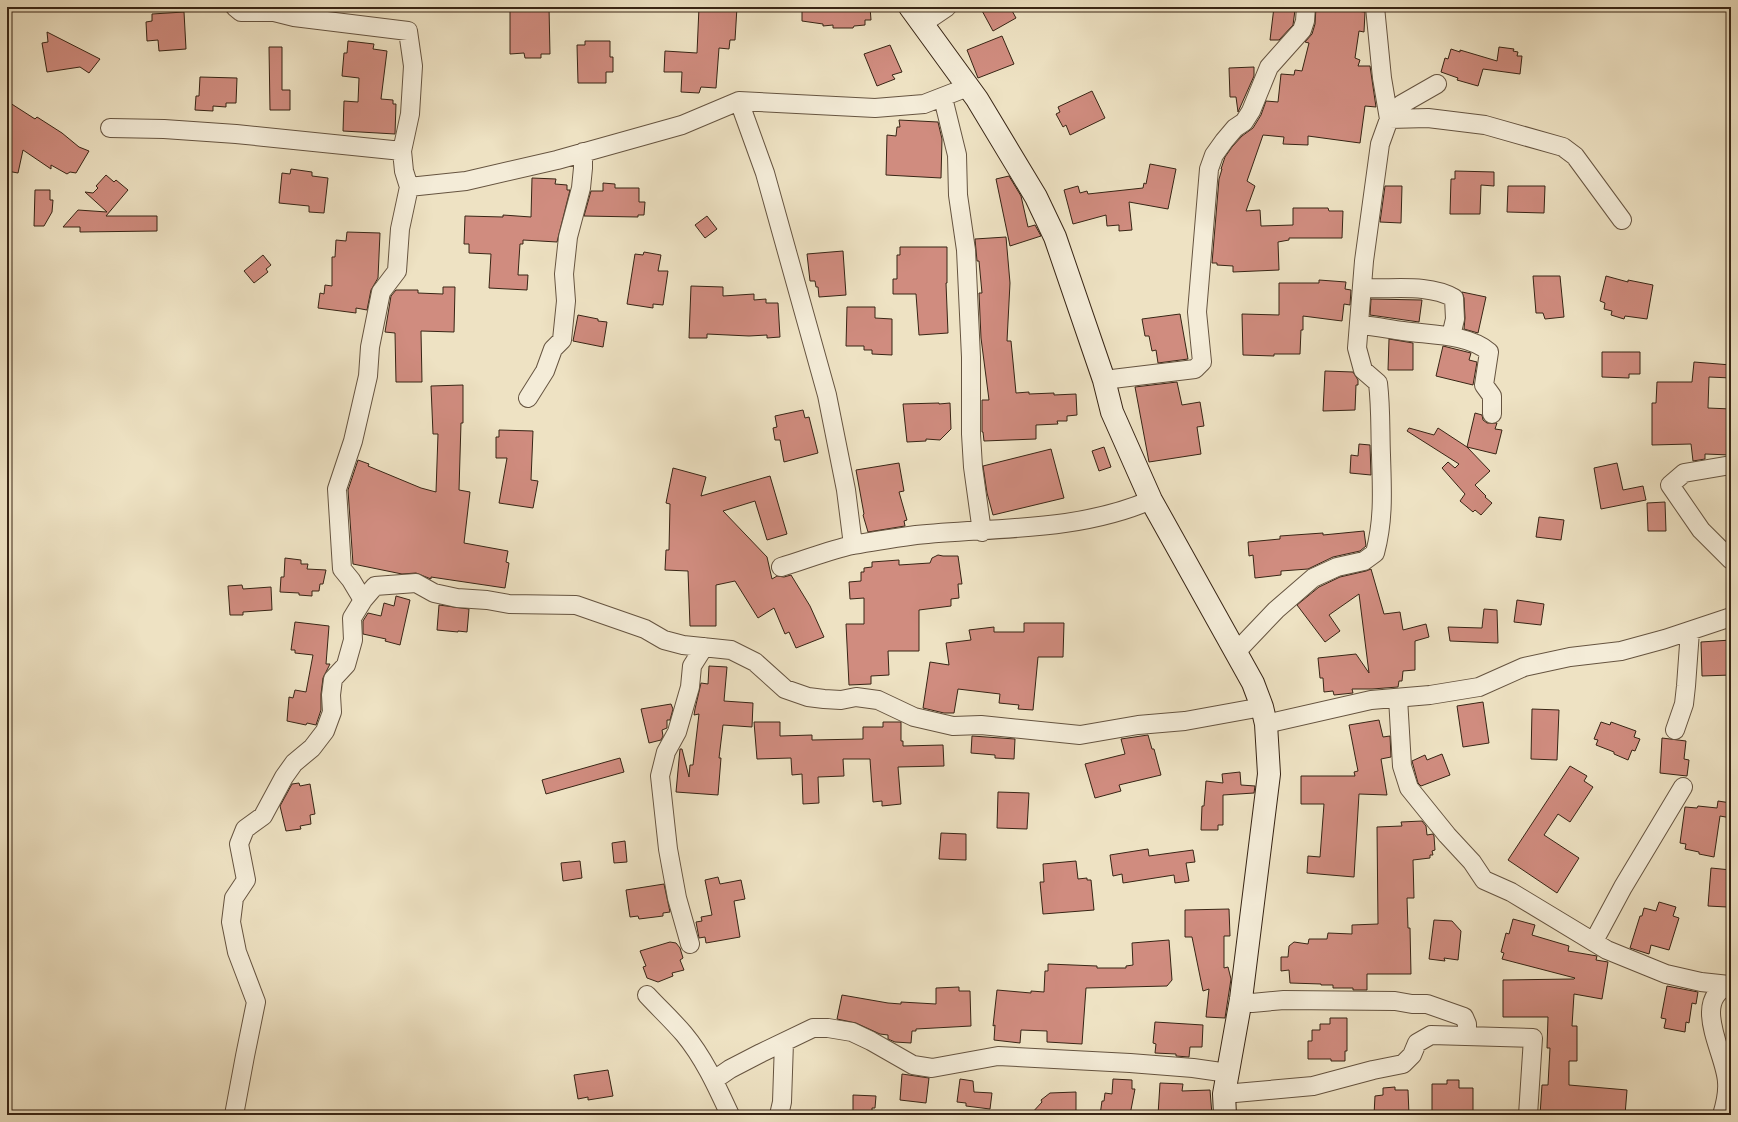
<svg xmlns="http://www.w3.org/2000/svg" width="1738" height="1122" font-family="Cardo,serif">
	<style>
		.building { fill: #d08c7f; stroke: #382515 }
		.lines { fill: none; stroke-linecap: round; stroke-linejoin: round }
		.street-casing { stroke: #665440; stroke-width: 20 }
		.secondary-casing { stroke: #382515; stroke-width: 24 }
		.street { stroke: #f4ecd8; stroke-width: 18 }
		.secondary { stroke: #f4ecd8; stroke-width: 22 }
	</style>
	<rect width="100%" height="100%" fill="#eee2c3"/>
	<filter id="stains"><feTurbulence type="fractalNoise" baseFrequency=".005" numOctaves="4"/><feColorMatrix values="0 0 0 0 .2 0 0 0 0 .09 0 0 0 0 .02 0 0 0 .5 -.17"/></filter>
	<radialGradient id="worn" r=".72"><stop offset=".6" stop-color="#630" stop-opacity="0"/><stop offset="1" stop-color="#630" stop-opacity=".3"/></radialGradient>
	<path class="building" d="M510,7H549L550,54H541V58H525L524,53L510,54Z
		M699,7H737L735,40H730L729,49L719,48L716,88L701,87L699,93L681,92L682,72H664L665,51L697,53Z
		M802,7H870L871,20H865V25L854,26L853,28H833V25L823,26V24L802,21Z
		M980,7H1010L1016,18L993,31Z
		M1274,7L1295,10L1293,25L1279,40H1270Z
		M1316,7L1365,12L1364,32L1359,31L1355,58L1360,60L1358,66H1370L1376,107L1365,106L1360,143L1308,136V145L1283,144L1284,137L1263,135L1247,181L1255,186L1246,211L1260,210L1261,226L1293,225V208H1328L1329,211H1343L1342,238H1289V240L1278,242L1279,270L1233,272V266L1217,265V263H1212L1219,179L1222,169H1221L1225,157L1232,147L1242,136L1253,128L1261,115L1266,101L1278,102L1281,74L1294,75L1295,70L1302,71L1309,43L1305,42L1312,34L1315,24Z
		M184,12L186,49L159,51L158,40L147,41L146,22L152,21V14Z
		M47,32L100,59L89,73L80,67L47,72L42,43L48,42Z
		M1002,36L1014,64L978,78L967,50Z
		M348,41L374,44L373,49L387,51L381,99L393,100V104H396L395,134L343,131L344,101L358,102L359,78L342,76L344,53H347Z
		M585,41H610V57H613V72H606V83H578L577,45H585Z
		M890,45L902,72L892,75L895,79L877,86L864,54Z
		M269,47H282V90H290V110H270Z
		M1499,47L1514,49L1513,51L1518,52L1517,56H1522L1520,74L1483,69L1478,86L1457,80L1458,78L1441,72L1445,58L1448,59L1451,49L1460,52V50L1497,61Z
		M1254,67V76L1238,112L1236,97H1230L1229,68Z
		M200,77L237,78L236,103H226V107L213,106V111L195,110L196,96H199Z
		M1092,91L1105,118L1070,135L1066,125L1063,127L1056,114L1060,112L1058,107Z
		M7,101L35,119L37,117L62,133L79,147L89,151L76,173L70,172L67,174L51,165V169L23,150L18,173L7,171Z
		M899,120L938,122L942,139L941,178L886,175L887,135L896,136L897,127H900Z
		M1150,164L1176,169L1168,209L1129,202L1132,230L1119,231V225L1107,226L1106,215L1073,224L1064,190L1078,186L1080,193L1087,191L1088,194L1143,188L1144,183L1146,184Z
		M291,169L312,172V176L328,178L324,213L309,212V206L279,203L282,173L290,174Z
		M1455,171L1494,172V186L1481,185L1480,214H1450L1451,179H1455Z
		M106,175L114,182L116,180L128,190L106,216H157V231L80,232V227H63L78,210L107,212L85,192L93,193L98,188L96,186Z
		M1009,176L1021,196L1028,227L1035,225L1041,236L1010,246L996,179Z
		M532,178L556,179L555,184L567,185V190H570L557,242L523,240V244H520L518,275H528L527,290L489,288L491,254L469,253V244H464L465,216L503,217V215L531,217Z
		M603,183L615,184V188H639V202H645L644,215H638V217L584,216L591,191H603Z
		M1385,186H1402L1401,223L1380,222Z
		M1508,186H1545L1544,213L1507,212Z
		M35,190H50V200H53L52,212L44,226H34Z
		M707,216L717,229L705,238L695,225Z
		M347,232L380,233L378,278L371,290L367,310L356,308V313L318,308L320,293L324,294L325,285L332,286V257H335L336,240L346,241Z
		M1006,237L1010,283L1007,341H1011L1016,393L1029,392V394L1054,393V395L1076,394L1077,415L1067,416V421H1057L1058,424L1036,425V439L984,441L983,432H982V400H989L981,338L979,293H982L979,261H977L975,239Z
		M900,247H947V283H946L948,333L919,335L916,294H893V279H897V255H900Z
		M843,251L846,295L819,297L818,287H816L815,281H810L807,254Z
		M644,252L661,255L658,271H668L663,305L653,304V308L627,304L635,254L643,255Z
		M263,255L271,265L266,269L268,272L254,283L244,271Z
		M1533,276H1560L1564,317L1545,319L1543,313H1536Z
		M1606,276L1628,282V280L1653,285L1647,319L1625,316L1624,319L1611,315L1612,311L1604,309L1605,303L1600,301Z
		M1319,280L1346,282L1345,289L1351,290L1350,305L1344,304L1342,321L1303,316V330H1301L1300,354H1274V356L1243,355L1242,314L1279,315V283H1319Z
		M691,286L723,287V296L754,294V300L766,299V303H778L780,337L767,338V335L749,336L707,334V338H689Z
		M443,287H455L454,332L421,331L422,382H396L395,333L385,332L391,296L396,290H418V293L443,294Z
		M1462,292L1486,297L1478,333L1464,329L1465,318L1464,298Z
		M1371,299L1422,300L1419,322L1370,315Z
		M847,307H875V318L892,319V355L872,354V350H864V346H846Z
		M1180,314L1188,359L1158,363L1156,350L1152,351L1149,336H1145L1142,319Z
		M578,315L598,319V321L607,322L603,347L573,341Z
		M1389,339L1413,343V370H1388Z
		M1443,346L1471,353L1469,360L1477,362L1473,385L1436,376Z
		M1602,352H1640V374H1629V378L1602,377Z
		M1694,362L1731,365V378L1709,377L1708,408L1731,409L1730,455L1705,454V459L1693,461L1691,444L1652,445V403H1656L1657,382H1692Z
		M1325,371L1353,372L1358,380V385H1356L1355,410L1323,411Z
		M1177,382L1182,405L1200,402L1204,426L1197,427L1201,454L1149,462L1135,387Z
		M463,385V423H461L459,490L470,492L464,543L508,551L506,562L509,563L505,588L431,577V579L416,573L402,574L353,564L348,490L358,460L369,464L368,466L421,488L436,492L438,434H433L431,386Z
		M939,403V404L950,403L951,429L940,440L926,439V441L907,442L903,404Z
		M803,410L805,418L809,417L818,453L784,462L780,440H775L773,428L777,427L775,416Z
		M1475,413L1482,415L1483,420L1487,423H1497L1495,429L1502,430L1496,454L1467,447L1490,471L1475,485L1486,496L1485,497L1492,503L1481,515L1475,510L1473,512L1460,501L1465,494L1442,468L1448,462L1455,468L1459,464L1407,431L1409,428L1434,435L1438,428L1467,447Z
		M499,430L533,431L531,480L538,481L533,508L499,503L507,458H496V437H499Z
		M1359,444L1370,445L1371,475L1350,473L1351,455L1358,456Z
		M1104,447L1111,467L1099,471L1092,451Z
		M1051,449L1064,498L993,515L987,493L983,466Z
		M899,463L904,491L899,492L907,520L904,521L905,526L868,532L863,515L864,514L856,470Z
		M1617,463L1623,490L1643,486L1646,500L1601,509L1594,468Z
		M673,468L706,477L701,496L770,476L787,534L767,540L755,501L723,511L767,557L772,579L777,576L784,577L791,575L810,606L824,637L796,648L789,632L785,634L774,608L758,618L735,581L716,585V626H690L688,571L665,570L666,550H669L670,504L666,503Z
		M1665,502L1666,531H1648L1647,503Z
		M1539,517L1564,520L1561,540L1536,537Z
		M1364,531L1366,546L1360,551L1333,557L1308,569L1281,571V575L1255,578L1253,555L1249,556L1248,542L1280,539V536L1323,533V535Z
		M938,555L943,556H958L962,584H958L959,598L951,599V606L919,610V651H888L889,675L871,676V684L849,685L846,624H864V598L850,599L849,582L861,581V572H864V568L872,567V562L899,560V565L930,563L932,558Z
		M285,558L301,560V564H308L307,569L326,570L323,584H320L319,591H312V596L299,595V593L280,592L281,577H284Z
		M1371,569L1384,614L1400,612L1403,630L1426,624L1429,637L1415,641V670L1403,671L1402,681H1399L1398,687L1372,689H1352L1353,693L1334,695L1333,691L1324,692L1323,678H1320L1318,658L1356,654L1369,673L1359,594L1329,615L1340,631L1325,642L1297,605L1319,587L1340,577L1366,571Z
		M242,585L243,589L271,587L272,610L243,612V615H230L228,586Z
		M396,596L410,600L400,645L385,641L386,639L363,634V621L368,613L381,616L384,603L394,606Z
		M1517,600L1544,604L1541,625L1514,622Z
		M439,605L469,609L467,632L458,631V632L437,630Z
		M1484,609L1497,610L1498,643L1450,641L1448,627L1482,628Z
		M295,622L329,626L326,664H330L323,678L321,694V710L316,725L307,723L306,725L287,721L289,697L293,698L295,690L306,692L313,655L295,653V650H291Z
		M1024,623H1064L1063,657H1038L1033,710L1018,709L1019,705L999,703L1000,694L958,689L954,713H944L923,708L930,662L949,665L946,643L971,640L969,630L994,627V632H1024Z
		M1731,640V675L1702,676L1701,642Z
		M709,666L727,667L724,701L753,703L752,727L723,725L719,758H721L718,795L676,792L680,749H682L689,777L690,765H693L699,714L694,715L695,709L701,683L708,684Z
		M1483,702L1489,743L1463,747L1457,706Z
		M671,704L673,709L670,720H667V728L662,730L663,736L661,740L649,743L641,709Z
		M1532,709L1559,710L1557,760L1531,759Z
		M1379,720L1383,737L1390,736L1391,757L1381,759L1387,795L1359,794L1354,877L1307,873L1308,856L1320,857L1324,804H1301V776H1355L1354,772L1358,771L1349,725Z
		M754,722H780V736L812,735V740L863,739V727H883V722H901V741H903V746L943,745L944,766L898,767L901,804L882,806V801L873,802L870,759H843L844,776L818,777L819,803L803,804L802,774L792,775L791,758L757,759Z
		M1601,722L1610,725L1611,722L1636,731L1634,737L1640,739L1635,751L1632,750L1628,760L1614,754V752L1596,745L1598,740L1594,739Z
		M1148,735L1152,749H1154L1161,775L1119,785L1121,791L1095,798L1085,764L1125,754L1121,739Z
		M972,736L1015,739L1014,759L995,758V755L971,753Z
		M1662,738L1686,741L1684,759L1689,760L1687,776L1660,773Z
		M1442,754L1450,775L1421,786L1418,783L1412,761L1425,755L1427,760Z
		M620,758L624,772L546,794L542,780Z
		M1570,766L1587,776L1584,781L1593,787L1570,822L1558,814L1544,835L1579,858L1557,893L1508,860Z
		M1240,772L1241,785L1255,786L1254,793L1223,795V825H1218V830H1201L1202,806H1204L1206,781L1223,783L1222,774Z
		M299,783L300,786L310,784L315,814L310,815L311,824L300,826L301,829L286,831L280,806L292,784Z
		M998,792L1029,793L1027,829L997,828Z
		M1718,801L1731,803V818L1720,816L1714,857L1699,854V852L1685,849L1686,844L1680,843L1685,807L1697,808L1698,806L1717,808Z
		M1422,821L1426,826L1427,835L1433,834L1434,836L1435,850L1432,851L1433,855H1430V858L1413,860L1414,898H1407L1408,928H1410L1411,974H1367V990H1353V988H1333V985H1321V984L1290,983L1289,970L1281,971V957H1288L1289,946L1294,942L1308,944L1309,939H1327L1328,933L1352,934V925L1378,924L1377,827L1402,826L1401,822Z
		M941,833L966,834V860L939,859Z
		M625,841L627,862L614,863L612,843Z
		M1148,849L1149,856L1193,850L1195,862L1186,863L1189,881L1175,883L1174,875L1123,883L1122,874L1113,876L1110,855Z
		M580,861L582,878L563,881L561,863Z
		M1076,861L1078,879L1087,878V880H1091L1094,910L1043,914L1040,882H1044L1043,864Z
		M1711,868L1731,870V895H1728L1727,907L1708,906Z
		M718,877L720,884L741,880L745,899L734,901L740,937L706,943L705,937L699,938L696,922L702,921L701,917L712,915L705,880Z
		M664,884L670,912L663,913V916L639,919L638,916L630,917L626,890Z
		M1659,902L1676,907L1673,916L1679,918L1669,950L1651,945L1649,954L1630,948L1640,916H1642L1644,908L1656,911Z
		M1229,909L1230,936H1224V968L1228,967L1231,979L1225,1018L1206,1017L1209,989L1203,991L1192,937H1185V910Z
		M1513,919L1535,925L1532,935L1569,946L1568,951L1597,956L1596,960L1608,962L1602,999L1574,994L1572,1026H1577V1061H1569V1085L1627,1090L1625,1115H1540L1542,1085H1548L1550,1048H1547L1548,1017H1503V980L1574,979L1575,978L1502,959L1504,953L1501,952L1506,933L1509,934Z
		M1434,920L1452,921L1461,931L1458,960L1444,958L1445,961L1429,959Z
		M1169,940L1172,980L1167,986L1086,988L1082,1044L1047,1042V1031L1021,1030L1020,1043L994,1040L995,1025L993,1026L997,990L1031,993V991L1044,992L1045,971H1048V964L1097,966V968H1126V966L1133,965L1132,943Z
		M670,942L676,943L680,948L683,958L680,960L684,970L672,973L673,976L658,982L647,978L643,967L646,966L640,951Z
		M1667,986L1698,992L1696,1004L1692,1003L1689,1023L1686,1022L1685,1032L1664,1028L1666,1019L1661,1018Z
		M959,987V991H970L971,1026L916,1029V1031H912L911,1043L895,1042L888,1039V1035L880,1034L856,1023L837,1019L842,995L888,1003L901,1004V1002L936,1004V988Z
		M1330,1018H1347V1051H1345V1061H1331V1059H1308V1041H1312V1030H1320V1024H1330Z
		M1155,1022L1203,1025L1202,1047H1190L1189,1057L1176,1056V1054L1155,1053L1156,1044L1153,1043Z
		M608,1070L613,1096L588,1100V1097L578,1099L574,1075Z
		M902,1074L929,1078L926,1103L900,1100Z
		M960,1079L973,1081L974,1092L992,1093L990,1109L966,1106V1103L957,1102Z
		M1113,1079L1132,1080V1089H1135L1130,1115H1100L1102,1101H1104L1105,1093L1112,1094Z
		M1447,1080H1459V1088H1473V1115H1432V1084H1447Z
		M1160,1083L1183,1084L1182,1091L1210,1090L1212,1115H1158Z
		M1395,1087V1090H1408L1409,1115H1374L1375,1096L1383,1095V1088Z
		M1076,1092V1115H1030L1042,1102L1041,1100L1050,1093Z
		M853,1095L876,1096L875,1108H872V1112H853Z"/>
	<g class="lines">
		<defs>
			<path id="street" d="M235,7L241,12H274L294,17L408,31L413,66L410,114L402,151L404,171L409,187L466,181L557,160L682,125L739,101L875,108L924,104L968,87
				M1375,7L1382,78L1389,119L1428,118L1485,125L1563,147L1575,156L1622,220
				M922,24L947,7
				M943,98L957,155L958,195L966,250L971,357V434L973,467L982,532
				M739,101L765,173L827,395L846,490L853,545
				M110,128L164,129L236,134L402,151
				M1362,288C1392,290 1427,283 1454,298L1455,319L1451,336
				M1360,325C1375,326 1388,329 1403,331C1429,335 1469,334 1489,352L1484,385L1492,396V414
				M1104,380L1195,369L1202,362L1197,312L1209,169L1214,155L1224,141L1235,128L1244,122L1251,111L1269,67L1302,30L1305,21L1306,7
				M528,398L545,371L553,349L562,340L566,301L564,274L568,237L581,188L583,168V152
				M1731,465L1684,473L1670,485L1701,530L1731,560
				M781,567C805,560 829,550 853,545C874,541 895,538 916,535C995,527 1077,532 1151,500
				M363,600L351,580L342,569L337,489L353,441L368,376L370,347L381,292L397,271L400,229L409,187
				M1236,652L1276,610L1313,578L1337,567L1364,561L1375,553C1384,519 1382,490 1381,455C1380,430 1381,408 1378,383L1363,370L1357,348L1364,261L1380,144L1389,119L1402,104L1437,84
				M1398,698L1402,766L1409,788L1447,835L1472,862L1484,880L1511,892L1607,950L1666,974L1701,982L1729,985
				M1266,724L1371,700L1430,695L1479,687L1524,667L1570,657L1621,651L1665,639L1731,617
				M1675,730L1684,704L1686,686L1690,631
				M1594,941L1623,887L1683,787
				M690,944L677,898L668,849L660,776L666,752L677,732L690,687L692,666L704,647
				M647,995C659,1008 672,1020 684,1034C704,1058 717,1087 730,1115
				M1241,999L1252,1003L1284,1000L1395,1001L1412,1004H1427L1464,1017L1467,1024V1035
				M714,1080L730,1069L761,1053L813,1028H828L852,1032L871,1041L913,1065L932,1068L998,1056L1130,1063L1193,1068L1228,1073
				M1224,1094L1313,1086L1373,1070L1403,1064L1412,1055L1417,1043L1431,1035L1533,1038L1528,1115
				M234,1115L245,1056L256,1002L237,952L231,922L234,898L246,880L239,844L245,829L263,816L284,777L294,763L312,748L325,731L332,712L331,695L333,679L346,665L353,640L352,618L363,600L375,586L416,583L434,593L457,598L487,600L509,604L576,605L645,629L664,640L683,645L731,650L755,662L785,689L808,697L824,699L841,700L856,697L878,700L914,717L953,726L981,725L1080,735L1138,725L1185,721L1262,707
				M779,1115L782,1102L784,1042
				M1722,1115C1725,1105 1728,1093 1727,1082C1726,1054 1689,999 1731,985"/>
			<path id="secondary" d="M910,7L977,99L1036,197L1055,237L1104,380L1112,412L1151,500L1253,683L1262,707L1266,724L1269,774L1241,999L1224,1094L1225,1115"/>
		</defs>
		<use href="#street" class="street-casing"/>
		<use href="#secondary" class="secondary-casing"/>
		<use href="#street" class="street"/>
		<use href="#secondary" class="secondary"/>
	</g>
	<rect width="1738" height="1122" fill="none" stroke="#eee2c3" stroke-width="24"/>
	<rect x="8" y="8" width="1722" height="1106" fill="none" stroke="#382515" stroke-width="2"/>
	<rect x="12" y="12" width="1714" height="1098" fill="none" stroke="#382515"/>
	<rect width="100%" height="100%" filter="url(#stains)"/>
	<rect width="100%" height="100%" fill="url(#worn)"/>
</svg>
